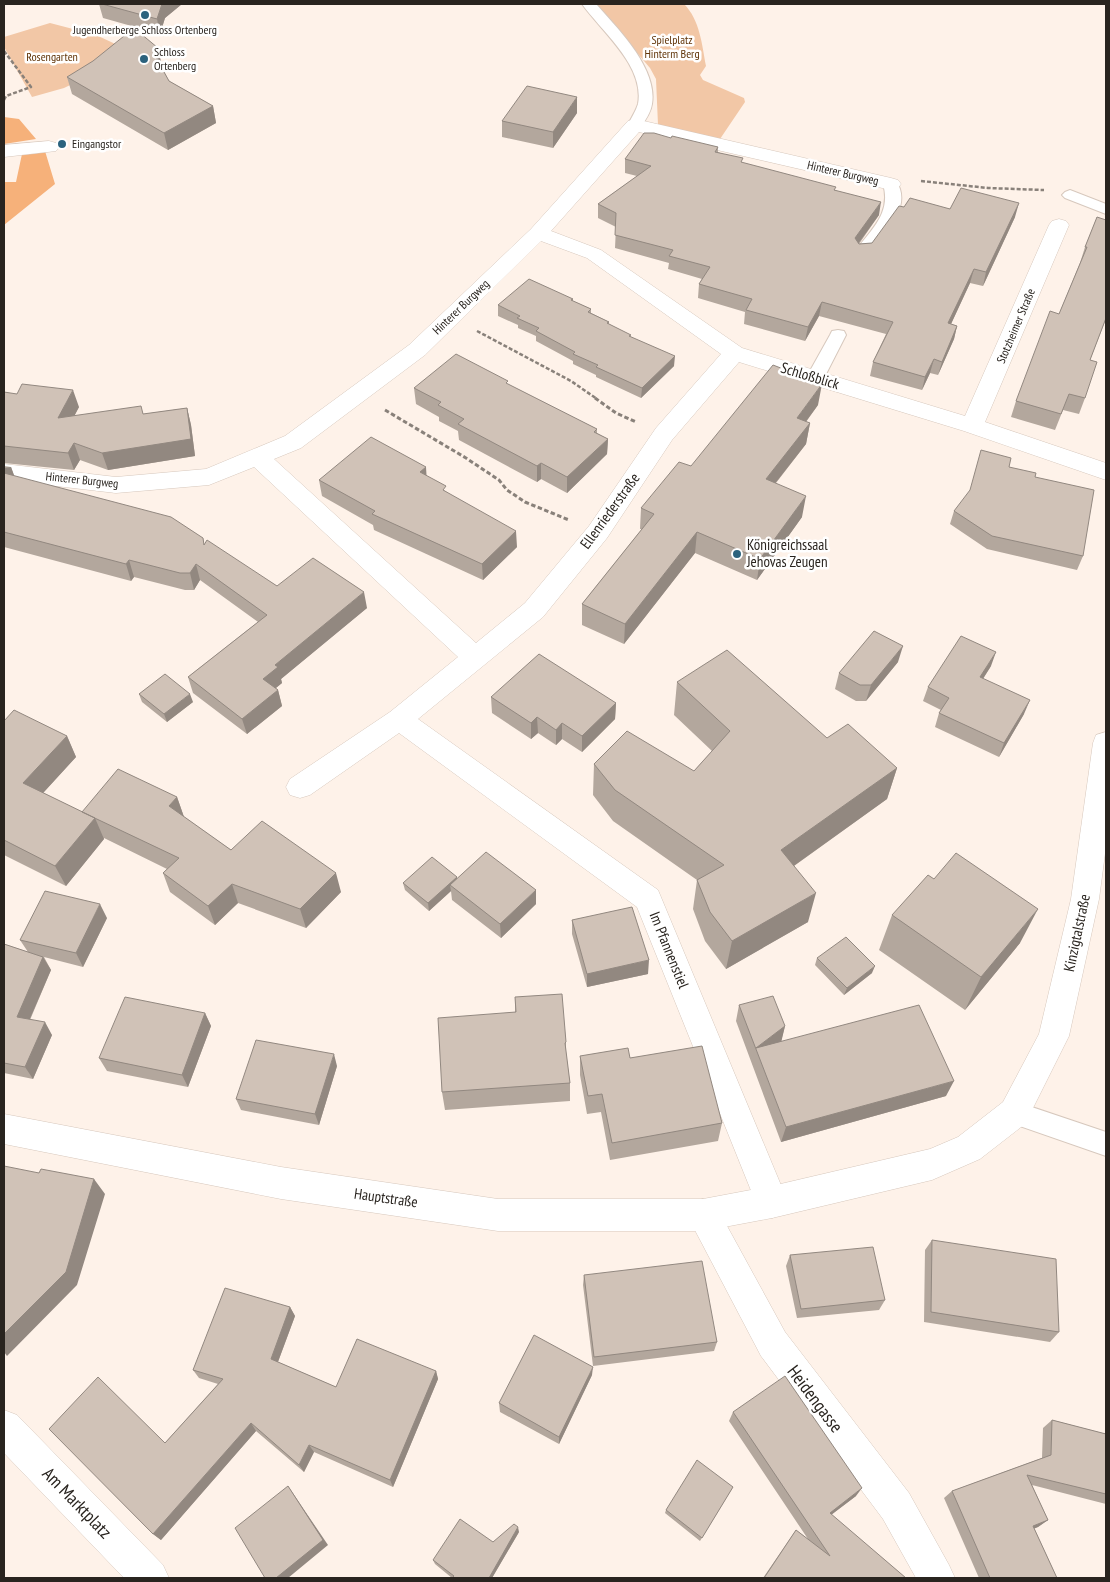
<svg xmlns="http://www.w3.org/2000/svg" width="1110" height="1582" font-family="'PT Sans Narrow',sans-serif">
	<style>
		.green { fill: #f2c7a6 }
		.forest { fill: #f6b17a }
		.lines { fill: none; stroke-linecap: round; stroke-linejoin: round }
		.service-casing { stroke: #d7c8bd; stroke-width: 2 }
		.minor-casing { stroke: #d7c8bd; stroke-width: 1 }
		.secondary-casing { stroke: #d7c8bd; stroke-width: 1 }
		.path-far1 { stroke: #89817a; stroke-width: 2.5; stroke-dasharray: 4 2; stroke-linecap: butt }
		.path { stroke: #89817a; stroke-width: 3; stroke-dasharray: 4.5 2.5; stroke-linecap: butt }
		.service { fill: #fff; fill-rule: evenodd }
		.minor { fill: #fff; fill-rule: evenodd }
		.secondary { fill: #fff; fill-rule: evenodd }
		.wall { fill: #b3a79d }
		.shaded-wall { fill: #928880 }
		.building { fill: #d0c2b7; stroke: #928880 }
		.poi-dot { fill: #2b627d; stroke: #fff; stroke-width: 2 }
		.labels { text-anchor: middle; stroke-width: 5; stroke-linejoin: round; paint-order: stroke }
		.far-poi-label { font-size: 12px; fill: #29241f; stroke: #fff; text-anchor: start }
		.far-park-label { font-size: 12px; fill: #613509; stroke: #fff }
		.far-street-label { font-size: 12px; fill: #29241f; stroke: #fff }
		.street-label { font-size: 15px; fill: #29241f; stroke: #fff }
		.poi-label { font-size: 15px; fill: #29241f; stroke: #fff; text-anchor: start }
		.near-street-label { font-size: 18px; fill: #29241f; stroke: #fff }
	</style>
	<rect width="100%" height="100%" fill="#fef2e9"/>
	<path class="green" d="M595,4H684C700,20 702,45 706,66L700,75L703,80L744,98L745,102L720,139L658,125L656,79L650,68Z
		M50,23L96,35L124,48L91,75L64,88L32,97L4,47V37Z"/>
	<path class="forest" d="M4,117L19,119L36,139L4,144Z
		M45,151L55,184L4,225V182H16L22,154Z"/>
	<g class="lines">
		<defs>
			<path id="service" d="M582,4H596C617,28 658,68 652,104C651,112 645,121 640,128H630L628,125C631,118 636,111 638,104C645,66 602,32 582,4Z
				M891,179L896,181C914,207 882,236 868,256H856L854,253C870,230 892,214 883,184L886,181Z
				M1070,190L1106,204V214L1065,198L1062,195L1065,192Z
				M838,330L844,331L846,335L824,378L821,382L815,384L809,382L806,378L830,335L832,331Z
				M1014,1101L1106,1132V1156L1005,1121L1002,1113L1005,1105Z"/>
			<path id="minor" d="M635,119L891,178L898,180L901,184L898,188L891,190L639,132L551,231L601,250L742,348L965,416L1049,225L1052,221L1059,219L1066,221L1069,225L985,422L1106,463V480L964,431L739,362L672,440L607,538L543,617L418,719L658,890L788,1202L784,1213L772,1218L760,1213L637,907L399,733L310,795L300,798L290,795L286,787L290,779L390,712L458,657L254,467L209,485L116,493L4,480V464L116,477L206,469L285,436L409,345L531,229L628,121ZM541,241L587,258L721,354L656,428L589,526L525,603L476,643L274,459L301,448L425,355Z
				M49,141L56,143L59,147L56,151L4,157V145Z
				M703,1199L715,1204L785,1332L909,1493L949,1565L955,1578H916L883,1519L761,1356L687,1215L691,1204Z
				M4,1410L17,1415L163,1565L169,1578H124L4,1453Z"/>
			<path id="secondary" d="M1106,732V846L1099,899L1069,1036L1025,1124L980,1159L932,1180L772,1218L703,1231H498L281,1199L4,1144V1114L281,1167L498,1199H703L772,1186L930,1149L958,1137L1003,1102L1039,1034L1071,899L1093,743L1096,735Z"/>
		</defs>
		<use href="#service" class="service-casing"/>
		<use href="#minor" class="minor-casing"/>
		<use href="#secondary" class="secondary-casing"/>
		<path class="path-far1" d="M4,51L31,87L6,96L4,100
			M921,181L988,188L1044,190
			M477,331L571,381L597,399"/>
		<path class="path" d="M595,398L616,413L636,422
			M385,410L466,458L499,480L507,490L525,502L569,520"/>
		<use href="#service" class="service"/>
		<use href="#minor" class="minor"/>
		<use href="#secondary" class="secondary"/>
	</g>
	<path class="wall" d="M99,4H182L165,18L160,34L103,18Z
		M161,66L169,81L213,106L216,123L168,150L72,94L67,77L162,66Z
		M577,113L553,148L502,137V121Z
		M671,138L718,147V152L743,163L835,190L879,215L859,244L872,243L904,207L950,209L1015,217L983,286L970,283L951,324L957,326L954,339L938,375L930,373L922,390L870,376L873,362L886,334L819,316L805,341L744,324L745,312L698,298L699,284L702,279L668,269L669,263L615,248L616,227L598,218V204L637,176L625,173V159Z
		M1097,217L1106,319L1090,360L1085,398L1079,414L1063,410L1055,430L1011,417L1016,401L1059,314L1080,263L1085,247Z
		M573,299V301L591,309V313L609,322V324L631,337L674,366L641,398L596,377V375L573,364V361L536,341V336L518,328V325L498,316V305Z
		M509,385L597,429V433L608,439L607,454L567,493L541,479L537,482L459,440L458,431L439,421V417L416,404L414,388Z
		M4,392L79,407L74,416L144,414L187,408L191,425L195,456L108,470L80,460L74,470L4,463Z
		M818,405L806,422L810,423L806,444L776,483L802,517L757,580L695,553L624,644L582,625V604L642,529H640L641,508L691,466Z
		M4,466L11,467L14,476L203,538L204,544L277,586L367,608L281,679L282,683L276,688L278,690L282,706L247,734L193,693L188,677L258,622L200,580L194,590H185L134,577L131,581L4,547Z
		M426,467V476L517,547L483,580L374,530L373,525L322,496L319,480Z
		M1009,467L1035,477L1083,556L1077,570L987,549L950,524L954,511Z
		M898,662L866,701H856L835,689L839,673Z
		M991,666L983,679L1024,714L999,757L935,727L939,713L941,710L923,701L928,687Z
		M677,682L827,738L897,768L887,799L794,866L808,922L726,969L705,941L693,909L697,880L613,821L593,795L594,764L694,771L712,751L674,715Z
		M139,694L193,702L167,722L142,702Z
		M491,697L616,703L615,719L582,752L562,739L556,745L538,733L531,739L492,713Z
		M4,721L67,736L76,757L43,793L82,812L177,797L184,817L231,850L341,892L306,928L238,903L215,925L170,892L163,873L167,869L104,838V839L66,886L4,855Z
		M457,877V879L536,904L501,938L452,900L451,891L429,911L405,890L403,883Z
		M892,915L1020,943L965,1010L879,950Z
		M107,918L83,967L44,957L51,970L30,1020L52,1035L33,1079L4,1073V944L28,952L20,940Z
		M572,920L648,974L587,987L572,934Z
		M817,958L872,973L844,995L815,965Z
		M515,997L566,1042V1053L570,1083V1101L445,1110L442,1092L515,1012Z
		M739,1005L785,1026L781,1041L946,1096L781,1142L736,1021Z
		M205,1013L211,1026L188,1087L107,1071L99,1058Z
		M580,1056L630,1058L722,1123L718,1141L610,1160L601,1112L587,1114L580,1075Z
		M337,1066L319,1125L241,1110L236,1099Z
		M932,1240L1059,1332L1050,1342L924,1322L925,1250Z
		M790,1255L885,1300L879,1310L797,1318L786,1266Z
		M584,1275L717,1342L714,1351L593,1366L583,1285Z
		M290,1307L295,1316L278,1362L336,1387L436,1371L438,1379L393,1487L314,1452L304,1472L256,1431L161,1540L153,1534L165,1443L218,1384L199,1378L193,1370Z
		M592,1375L559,1444L500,1412L499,1403Z
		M733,1412L856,1496L831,1515L906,1578H763L796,1530L808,1539L729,1421Z
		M1052,1420L1106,1434V1504L1032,1485L1048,1520L1038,1527L1034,1528L1057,1578H979L944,1498L952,1491L1042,1458L1043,1428Z
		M733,1487L700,1541L665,1513L666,1510Z
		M519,1532L492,1578H452L435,1564L433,1560L493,1542Z"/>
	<path class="shaded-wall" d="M162,4H182L165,18L160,34L157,19Z
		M158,48L162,66L157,69L153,52Z
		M577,97V113L553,148V132Z
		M213,106L216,123L168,150L164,133Z
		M881,202L879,215L852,252L855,238Z
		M1019,203L1015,217L983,286L986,272Z
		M974,269L970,283L945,337L948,323Z
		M822,302L819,316L805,341L808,327Z
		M957,326L954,339L938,375L942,362Z
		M675,356L674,366L641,398L642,388Z
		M934,359L930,373L922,390L925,377Z
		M822,384L818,405L793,439L797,418Z
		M73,390L79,407L64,436L58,418Z
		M187,408L191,425L195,456L108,470L102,453Z
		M810,423L806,444L762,500L766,479Z
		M608,439L607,454L567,493V477Z
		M74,443L80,460L74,470L68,453Z
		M541,463V479L537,482V466Z
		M11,467L17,483L4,486V468Z
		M426,467L427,483L420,472Z
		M806,496L802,517L757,580L760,559Z
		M516,531L517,547L483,580L482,564Z
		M697,532L695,553L624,644L625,624Z
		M129,560L134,577L131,581L126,564Z
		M196,564L200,580L194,590L190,573Z
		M364,592L367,608L281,679L282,683L267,695L263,679L275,665Z
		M903,646L898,662L866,701L871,685Z
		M996,652L991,666L975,691L980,677Z
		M278,690L282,706L247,734L242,719Z
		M190,694L193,702L167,722L164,714Z
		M1030,700L1024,714L999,757L1004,743Z
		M616,703L615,719L582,752V736Z
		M537,717L538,733L531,739V723Z
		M562,723V739L556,745V730Z
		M67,736L76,757L33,804L23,783Z
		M897,768L887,799L774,880L781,850Z
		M177,797L184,817L169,806Z
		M95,818L104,839L66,886L55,866Z
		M336,873L341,892L306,928L300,909Z
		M457,877L458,885H450L451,891L429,911L428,903Z
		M232,884L238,903L215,925L208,906Z
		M536,890V904L501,938L500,924Z
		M816,893L808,922L726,969L732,941Z
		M100,904L107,918L83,967L76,953Z
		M1038,909L1020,943L965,1010L981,977Z
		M43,957L51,970L25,1030L17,1017Z
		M649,960L648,974L587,987V974Z
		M875,966L872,973L844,995L847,988Z
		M205,1013L211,1026L188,1087L182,1075Z
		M45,1022L52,1035L33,1079L25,1067Z
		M785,1026L781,1043L756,1048Z
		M334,1054L337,1066L319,1125L315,1114Z
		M954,1081L946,1096L781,1142L786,1127Z
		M94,1179L105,1194L77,1285L7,1356L4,1352V1334Z
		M290,1307L295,1316L276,1367L271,1359Z
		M593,1367L592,1375L559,1444V1437Z
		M436,1371L438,1379L393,1487L390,1480Z
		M251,1423L256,1431L161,1540L153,1534Z
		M309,1445L314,1452L304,1472L299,1465Z
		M288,1486L328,1545L288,1578H276Z
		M862,1488L856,1496L823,1521L830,1513Z
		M1048,1520L1038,1527L1024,1533L1033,1526Z
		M518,1527L519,1532L492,1578H489Z"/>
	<path class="building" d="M102,4H162L157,19Z
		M134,28L158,48L153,52L169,81L213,106L164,133L67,77L93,61Z
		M527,86L577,97L553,132L502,121Z
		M644,133H654L671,138L672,136L718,147L715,152L743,158L741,162L836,187L834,190L881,202L855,238L859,244L872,243L899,206L904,207L910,198L950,209L961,188L1019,203L986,272L974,269L948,323L957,326L942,362L934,359L925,377L873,362L893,322L822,302L808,327L746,310L752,299L699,284L710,267L669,256L673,250L615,235L616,213L598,204L651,166L625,159Z
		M1097,217L1106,220V318L1090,360L1097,362L1085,398L1069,394L1061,414L1016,401L1050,311L1059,314L1087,247H1085Z
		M529,279L573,299L571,300L591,309L588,312L609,322L607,323L631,335L629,336L675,356L642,388L596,367L598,365L573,354L575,352L536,331L539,328L517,318L520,316L498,305Z
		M456,354L508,381L506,383L597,429L594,432L608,439L567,477L541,463L537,466L458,424L464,419L438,405L441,402L414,388Z
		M773,365L822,384L797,418L810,423L766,479L806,496L760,559L697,532L625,624L582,604L654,514L641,508L679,462L691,466Z
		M22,384L73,390L58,418L141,406L143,414L187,408L191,439L102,453L74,443L68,453L4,446V392L17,394Z
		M371,437L426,467L420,472L446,486L443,490L516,531L482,564L372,514L375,511L319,480Z
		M981,450L1011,458L1009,467L1036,473L1035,477L1094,490L1083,556L992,536L954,511L970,490Z
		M4,473L171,517L203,538L204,545L207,540L277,586L313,558L364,592L275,665L278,667L263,679L278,690L242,719L188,677L267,615L196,564L190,573H180L129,560L126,564L4,532Z
		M874,631L903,646L871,685H860L839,673Z
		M961,636L996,652L980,677L1030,700L1004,743L939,713L949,698L928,687Z
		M727,650L827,738L848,724L897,768L781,850L816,893L732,941L710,912L697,880L724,865L615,790L594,764L627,731L694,771L730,731L677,682Z
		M539,654L616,703L582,736L562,723L556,730L537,717L531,723L491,697Z
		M165,674L190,694L164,714L139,694Z
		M14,710L67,736L23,783L95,818L55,866L4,840V721Z
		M118,769L177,797L169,806L231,850L262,821L336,873L300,909L232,884L208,906L163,873L179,858L82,812Z
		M486,852L536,890L500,924L450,885Z
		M956,853L1038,909L981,977L892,915L928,875L934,879Z
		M432,857L457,877L428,903L403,883Z
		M45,891L100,904L76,953L20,940Z
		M632,907L649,960L587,974L572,920Z
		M846,937L875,966L847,988L817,958Z
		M4,944L43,957L17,1017L45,1022L25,1067L4,1063Z
		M562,994L566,1042L565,1043L570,1083L442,1092L438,1018L516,1012L515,997Z
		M773,996L785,1026L756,1048L919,1005L954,1081L786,1127L739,1005Z
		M125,997L205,1013L182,1075L99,1058Z
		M256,1040L334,1054L315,1114L236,1099Z
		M702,1046L722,1123L612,1143L602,1094L588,1096L580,1056L628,1048L630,1058Z
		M4,1166L39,1173L41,1169L94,1179L66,1272L4,1334Z
		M932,1240L1056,1259L1059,1332L931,1312Z
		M873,1247L885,1300L801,1309L790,1255Z
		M702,1261L717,1342L594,1357L584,1275Z
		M225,1288L290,1307L271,1359L336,1387L357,1339L436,1371L390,1480L309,1445L299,1465L251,1423L153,1534L49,1429L98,1377L165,1443L223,1379L193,1370Z
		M534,1335L593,1367L559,1437L499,1403Z
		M785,1376L862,1488L830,1513L906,1578H764L796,1530L830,1556L733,1412Z
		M1052,1420L1106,1434V1494L1027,1475L1048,1520L1033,1526L1057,1578H990L952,1491L1051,1455Z
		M697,1460L733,1487L702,1538L666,1510Z
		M288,1486L323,1540L276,1578H265L235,1528Z
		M460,1519L493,1542L514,1524L518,1527L489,1578H452L454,1576L433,1560Z"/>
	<g class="poi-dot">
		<circle cx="145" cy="15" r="5"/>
		<circle cx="144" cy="59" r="5"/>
		<circle cx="62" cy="144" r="5"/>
		<circle cx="737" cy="554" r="5"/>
	</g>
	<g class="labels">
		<g class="far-poi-label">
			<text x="145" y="34" text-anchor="middle">Jugendherberge Schloss Ortenberg</text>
			<text x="154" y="56">Schloss<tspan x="154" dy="14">Ortenberg</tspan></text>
			<text x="72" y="148">Eingangstor</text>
		</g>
		<g class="far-park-label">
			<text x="672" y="44">Spielplatz<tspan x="672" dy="14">Hinterm Berg</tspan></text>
			<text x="52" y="61">Rosengarten</text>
		</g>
		<g class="far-street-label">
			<text transform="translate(843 173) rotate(13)" y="4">Hinterer Burgweg</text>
			<text transform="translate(461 307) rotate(-44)" y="4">Hinterer Burgweg</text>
			<text transform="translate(1016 326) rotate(-67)" y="4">Stotzheimer Straße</text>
			<text transform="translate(82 480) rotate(6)" y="4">Hinterer Burgweg</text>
		</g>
		<g class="street-label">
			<text transform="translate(810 376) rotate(17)" y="5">Schloßblick</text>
			<text transform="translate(610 511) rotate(-54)" y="5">Ellenriederstraße</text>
			<text transform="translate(1077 933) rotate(-78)" y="5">Kinzigtalstraße</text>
			<text transform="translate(669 950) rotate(68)" y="5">Im Pfannenstiel</text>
			<text transform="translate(386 1198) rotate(8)" y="5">Hauptstraße</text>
		</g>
		<g class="poi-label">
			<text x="747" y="550">Königreichssaal<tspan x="747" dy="17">Jehovas Zeugen</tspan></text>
		</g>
		<g class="near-street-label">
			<text transform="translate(815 1399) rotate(53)" y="6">Heidengasse</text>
			<text transform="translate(77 1503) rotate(46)" y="6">Am Marktplatz</text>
		</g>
	</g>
	<rect width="1110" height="1582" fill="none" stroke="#29241f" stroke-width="10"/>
</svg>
